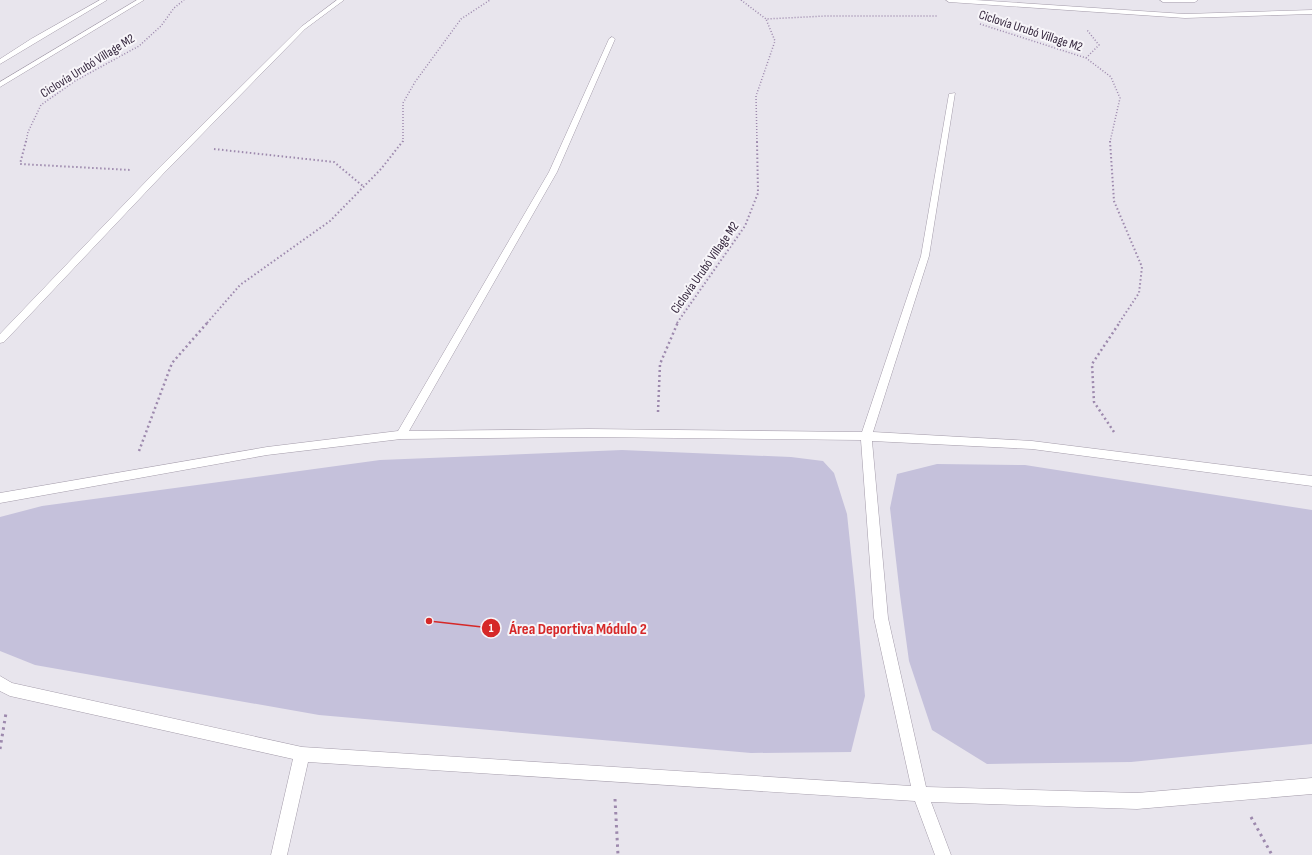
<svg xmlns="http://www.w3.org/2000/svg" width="1312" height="855" font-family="'Sofia Sans Condensed',sans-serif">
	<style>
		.green { fill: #c5c1db }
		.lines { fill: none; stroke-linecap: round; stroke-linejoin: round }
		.minor-casing { stroke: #a49caa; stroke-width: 1 }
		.path-far3 { stroke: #9d89ad; stroke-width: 1.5; stroke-dasharray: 1 2; stroke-linecap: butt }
		.path-far2 { stroke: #9d89ad; stroke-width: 2; stroke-dasharray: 1.5 2.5; stroke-linecap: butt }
		.path-far1 { stroke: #9d89ad; stroke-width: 2.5; stroke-dasharray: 2 3; stroke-linecap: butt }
		.path { stroke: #9d89ad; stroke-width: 3; stroke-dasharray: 2.5 4; stroke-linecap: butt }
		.minor { fill: #fff; fill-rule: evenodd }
		.labels { text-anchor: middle; stroke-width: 4; stroke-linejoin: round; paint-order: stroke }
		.far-street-label { font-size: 13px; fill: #34263d; stroke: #f7f5f9 }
		.leader { fill: none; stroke: #d62828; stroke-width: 1.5 }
		.callout-dot { fill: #d62828; stroke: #f7f5f9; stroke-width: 1.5 }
		.mark-label { font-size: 12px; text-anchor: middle; font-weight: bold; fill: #fff }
		.callout-label { font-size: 16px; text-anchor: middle; font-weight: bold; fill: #d62828; stroke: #f7f5f9; stroke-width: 4; stroke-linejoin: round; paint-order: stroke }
	</style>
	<rect width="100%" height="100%" fill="#e8e5ed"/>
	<path class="green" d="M622,450L791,457L823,461L834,473L847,514L855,590L865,696L851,752L751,753L319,715L35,665L0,651V517L42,506L380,460Z
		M937,464L1025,465L1312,510V744L1131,762L987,764L932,730L909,661L900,595L890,508L897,474Z"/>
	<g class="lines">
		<defs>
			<path id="minor" d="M100,0H107L0,64V59L31,39Z
				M137,0H144L0,87V82Z
				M337,0H344L305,29L163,174L4,342L0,343V334L157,170L301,27Z
				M946,0H975L1185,14L1312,10V14L1185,18L949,2Z
				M1160,0H1198L1195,2H1163Z
				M612,37L615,39L557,172L409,431L589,429L862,432L921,256L949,94L955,93L929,256L873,432L1032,441L1312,476V486L1032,449L872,441L888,618L926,787L1137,793L1312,778V794L1137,809L931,802L951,855H935L915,801L308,762L287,855H271L293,759L10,696L0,691V676L12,683L302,747L911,786L874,618L861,440L589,437L401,439L267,455L0,503V493L267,447L398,431L549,172L609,39Z"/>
		</defs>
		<use href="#minor" class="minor-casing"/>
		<path class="path-far3" d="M741,0L766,19L825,16H937
			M980,24L1086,58L1111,77L1120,98L1110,142
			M1086,58L1099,45L1087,30
			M26,142L28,132L41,105L75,81L139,46L161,26L174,8L184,0
			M403,142V103L415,82L461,19L490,0
			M757,142L756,96L775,41L766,19"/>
		<path class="path-far2" d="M26,141L20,164L131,170
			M1110,141L1114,201L1142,267L1139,293L1119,323
			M214,149L334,162L364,187
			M207,323L240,285L330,221L381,169L403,141
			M677,323L745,226L758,193L757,141"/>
		<path class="path-far1" d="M658,412L660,364L678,322
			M1114,432L1094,402L1092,364L1120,322
			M139,451L172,363L208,322"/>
		<path class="path" d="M0,749L6,713
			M615,799L618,855
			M1251,817L1272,855"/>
		<use href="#minor" class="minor"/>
	</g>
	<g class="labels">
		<g class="far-street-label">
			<text transform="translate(1031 30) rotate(18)" y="5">Ciclovía Urubó Village M2</text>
			<text transform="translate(87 65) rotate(-32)" y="5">Ciclovía Urubó Village M2</text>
			<text transform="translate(704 267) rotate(-55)" y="5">Ciclovía Urubó Village M2</text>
		</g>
	</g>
	<path class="leader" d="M429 621L491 628"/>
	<g class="callout-dot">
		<circle cx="429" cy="621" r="4"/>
		<circle cx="491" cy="628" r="10"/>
	</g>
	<g class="mark-label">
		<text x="491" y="632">1</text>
	</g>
	<g class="callout-label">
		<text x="578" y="634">Área Deportiva Módulo 2</text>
	</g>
</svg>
